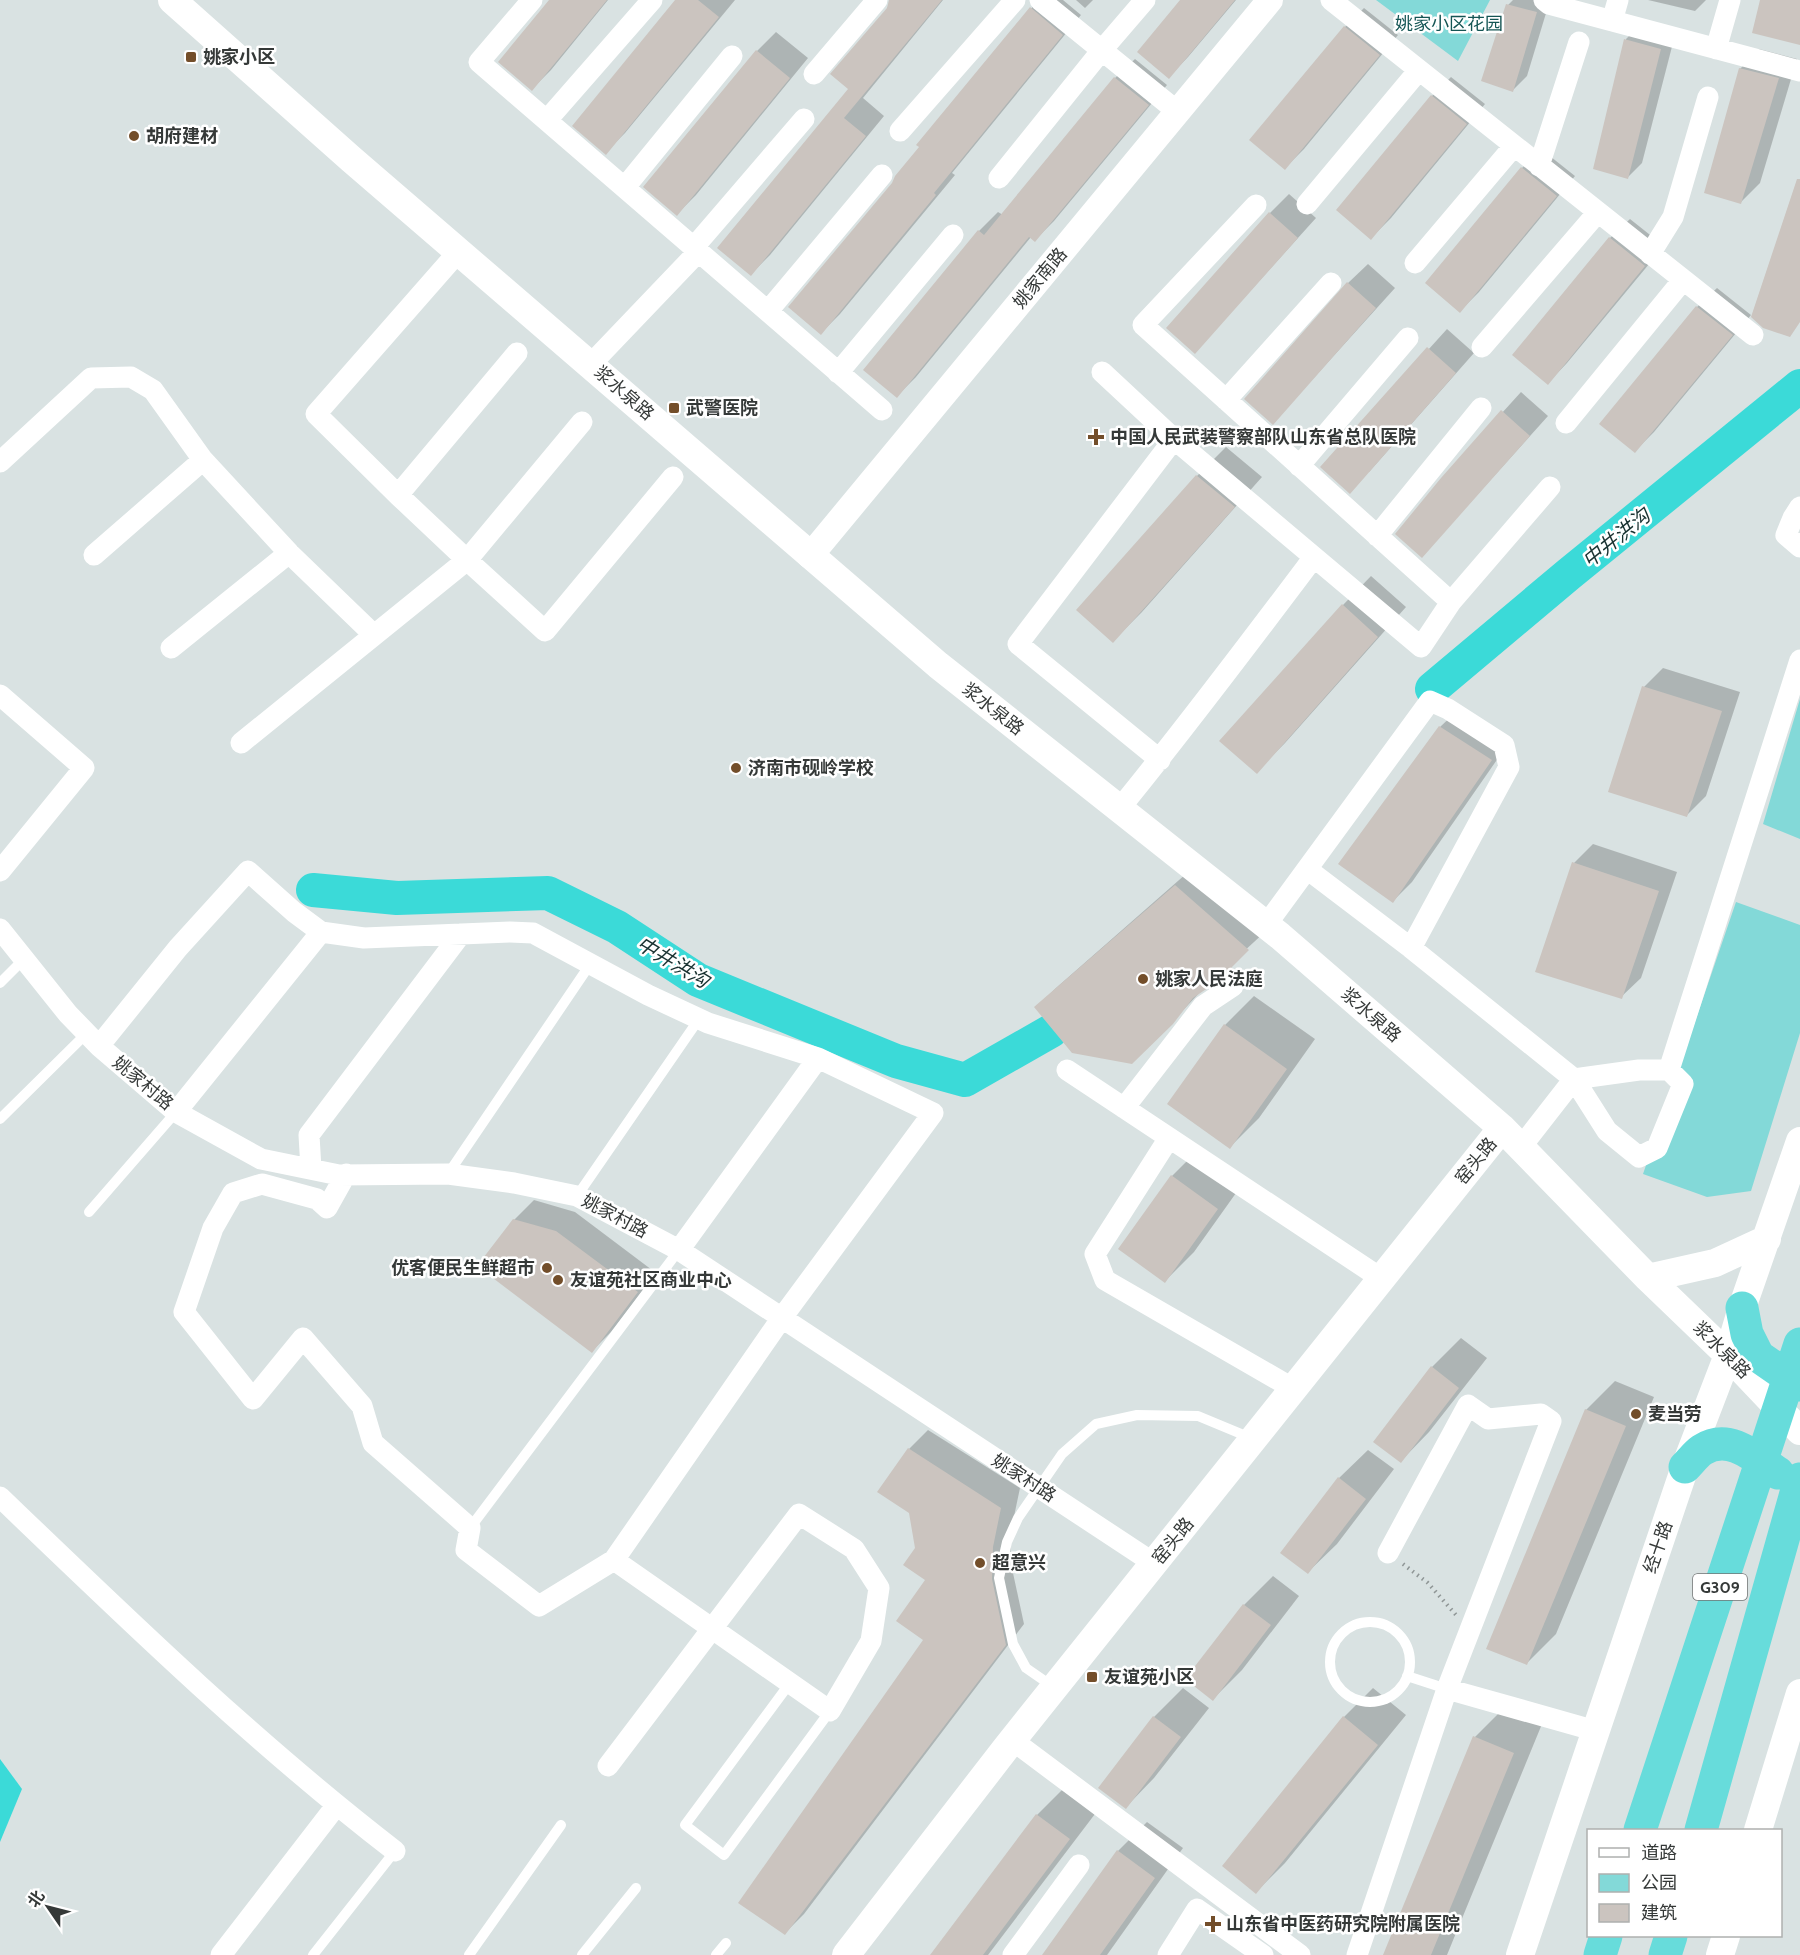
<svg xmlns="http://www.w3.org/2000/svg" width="1800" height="1955" font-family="Cabin,'Noto Sans SC',sans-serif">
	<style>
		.green { fill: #83d9d8 }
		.water { fill: #3bdad8 }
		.shadow { fill: #0003 }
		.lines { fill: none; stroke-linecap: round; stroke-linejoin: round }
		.river { stroke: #3bdad8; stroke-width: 34 }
		.building { fill: #cbc4bf }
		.path { stroke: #8f9696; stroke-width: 4; stroke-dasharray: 1.5 4.5; stroke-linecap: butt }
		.service { stroke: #fff; stroke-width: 10 }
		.minor { stroke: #fff; stroke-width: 21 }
		.tertiary { stroke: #fff; stroke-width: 26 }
		.secondary { stroke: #fff; stroke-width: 28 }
		.trunk { stroke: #67dcdb; stroke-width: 33 }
		.poi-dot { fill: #734e2a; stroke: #fff; stroke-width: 2 }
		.labels { text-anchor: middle; stroke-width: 5; stroke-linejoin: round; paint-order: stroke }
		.shield { fill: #fff; stroke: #727474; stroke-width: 1.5 }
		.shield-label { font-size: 16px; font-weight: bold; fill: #353938 }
		.park-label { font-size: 18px; fill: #145554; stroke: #fff }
		.poi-label { font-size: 18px; font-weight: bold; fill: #353938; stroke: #fff; text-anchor: start }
		.street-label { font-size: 18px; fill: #353938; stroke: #fff }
		.water-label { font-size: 20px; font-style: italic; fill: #193231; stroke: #fff }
	</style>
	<rect width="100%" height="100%" fill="#d9e2e2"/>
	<path class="green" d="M1376,0H1490L1458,61Z
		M1800,699V839L1763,824Z
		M1736,902L1800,925V1033L1751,1191L1707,1197L1643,1174Z"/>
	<path class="water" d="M0,1759L22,1789L0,1842Z"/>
	<path class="shadow" d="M551,0H608L551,70L532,89Z
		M677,0H735L625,133L606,152Z
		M891,0H943L863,98L884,116L770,255L751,274L850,88Z
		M1038,0H1063L1081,15L952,173L955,175L840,314L821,333L893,184Z
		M1076,0H1093L1085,8Z
		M1182,0H1236L1188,57L1169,77Z
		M1513,0H1550L1527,76L1513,90L1508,5Z
		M1648,0H1706L1695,11Z
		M1364,8L1398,35L1304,149L1285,168L1345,27Z
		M1640,25L1675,35L1642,163L1628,177L1626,39Z
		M776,32L808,58L696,195L677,214L645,187L757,51Z
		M1759,49L1797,59L1760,183L1740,203V69Z
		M1135,59L1167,85L1054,221L1035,240L1031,237L916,377L897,396L865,370L979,231L998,212L1003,215L1115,78Z
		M1451,77L1485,104L1391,218L1371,238L1432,96Z
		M1541,149L1575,176L1479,292L1460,311L1522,168Z
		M1289,194L1316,218L1195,352L1270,213Z
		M1630,219L1664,246L1567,363L1548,383L1610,238Z
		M1368,264L1395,288L1273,423L1348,283Z
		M1717,288L1751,315L1654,432L1635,451L1697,307Z
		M1447,329L1474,353L1369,472L1322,467Z
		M1521,392L1548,416L1422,556L1442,479Z
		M1226,447L1262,477L1142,612L1113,641L1078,610L1197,476Z
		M1371,576L1406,607L1285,743L1256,772L1343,605Z
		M1663,668L1740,692L1706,796L1687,815L1644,687Z
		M1460,708L1510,741L1412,882L1393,901L1440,727Z
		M1593,844L1677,872L1641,978L1621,997L1574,863Z
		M1195,866L1267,930L1202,990L1172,1022L1036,1007L1056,988Z
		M1254,996L1315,1039L1259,1118L1230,1147L1225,1025Z
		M1201,1147L1246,1179L1194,1252L1165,1281L1172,1176Z
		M534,1200L575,1212L656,1273L611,1332L592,1351L514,1220Z
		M1461,1338L1487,1358L1429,1432L1401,1461L1432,1367Z
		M1615,1381L1654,1397L1556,1634L1527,1663L1586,1410Z
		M928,1430L1020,1488L1012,1526L1010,1559L1024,1624L804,1914L785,1933L926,1640L927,1580L917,1549L909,1449Z
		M1368,1450L1394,1469L1337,1544L1308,1572L1339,1478Z
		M1273,1576L1299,1596L1242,1670L1213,1699L1244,1605Z
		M1183,1688L1209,1708L1154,1778L1126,1807L1100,1788L1154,1717Z
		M1373,1688L1406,1715L1285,1863L1256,1892L1344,1717Z
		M1504,1708L1542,1724L1447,1955H1385L1475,1737Z
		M1066,1786L1098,1810L988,1955H932L1037,1815Z
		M1147,1822L1183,1848L1107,1955H1044L1118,1851Z"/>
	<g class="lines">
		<path class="river" d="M1432,689L1569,574L1800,386
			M313,890L397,898L548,893L617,927L698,980L896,1061L965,1080L1051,1031"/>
	</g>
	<path class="building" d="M549,0H607L532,91L498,62Z
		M675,0H698L719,17L606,155L572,126Z
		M889,0H942L844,118L866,136L751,276L717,248L848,89L830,74L887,8Z
		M1180,0H1235L1169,79L1137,52Z
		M1760,0H1800V45L1752,33Z
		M1506,4L1537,12L1513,92L1481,81Z
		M1030,7L1063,35L934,193L936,195L821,335L788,307L892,183L895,176L919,147L916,145Z
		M1344,26L1380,55L1285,170L1249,140Z
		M1624,39L1661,49L1628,179L1593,169Z
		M756,50L790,78L677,216L643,187Z
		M1739,68L1779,78L1741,204L1704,193Z
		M1114,77L1149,105L1035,242L1029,237L897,398L863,370L978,230L984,235Z
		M1431,95L1467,124L1371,240L1336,210Z
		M1521,167L1557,196L1460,313L1425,283Z
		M1797,179H1800V322L1790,337L1763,328L1751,317Z
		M1269,212L1298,238L1195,354L1166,328Z
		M1609,237L1645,266L1548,385L1512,355Z
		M1347,282L1376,308L1273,425L1244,399Z
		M1696,306L1733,335L1635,453L1599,424Z
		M1427,347L1456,373L1350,494L1320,467Z
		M1501,410L1530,436L1422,558L1395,534L1441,478Z
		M1196,475L1235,507L1113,643L1076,610Z
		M1342,604L1378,637L1257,774L1219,741Z
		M1642,686L1722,711L1687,817L1608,792Z
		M1439,726L1492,760L1393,903L1338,864Z
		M1572,862L1659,891L1622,999L1535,972Z
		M1175,885L1249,950L1218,981L1193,998L1173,1024L1132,1064L1072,1053L1034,1007Z
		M1224,1024L1287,1069L1230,1149L1167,1104Z
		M1171,1175L1218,1209L1165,1283L1118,1249Z
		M513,1219L556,1231L638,1292L592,1353L477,1266Z
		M1431,1366L1459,1388L1401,1463L1373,1442Z
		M1585,1409L1626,1426L1527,1665L1486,1649Z
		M908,1448L1001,1508L993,1547L992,1579L1006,1645L785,1935L738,1903L923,1640L896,1621L925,1580L903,1565L915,1548L909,1513L877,1492Z
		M1338,1477L1366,1499L1308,1574L1280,1553Z
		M1243,1604L1271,1625L1213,1701L1185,1679Z
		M1153,1716L1181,1737L1126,1809L1098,1788Z
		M1343,1716L1378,1745L1256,1894L1222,1866Z
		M1473,1736L1514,1753L1431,1955H1383Z
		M1036,1814L1070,1839L983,1955H930Z
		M1117,1850L1155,1878L1100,1955H1042Z"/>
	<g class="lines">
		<path class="path" d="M1403,1564L1428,1583L1456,1615"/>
		<path class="service" d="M0,983L24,959
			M0,1119L87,1033
			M448,1174L591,963
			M577,1196L699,1019
			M89,1212L176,1112
			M470,1528L679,1250
			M1330 1662a40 40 0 1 1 80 0a40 40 0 1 1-80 0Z
			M1407,1676L1447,1689
			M790,1683L685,1825L724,1855L830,1711
			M1052,1686L1026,1668L1013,1644L999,1578L1007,1542L1018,1518L1062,1454L1096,1424L1137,1415L1198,1416L1251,1438
			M313,1955L395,1851
			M469,1955L561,1825
			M582,1955L636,1888
			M716,1955L726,1943"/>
		<path class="minor" d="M532,0L479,62L882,410
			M1040,0L1178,112
			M1331,0L1753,335
			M1544,0L1549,4L1800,71
			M1612,21L1618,0
			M1716,49L1730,0
			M814,74L877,0
			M547,120L652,0
			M900,131L1015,0
			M1539,166L1579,42
			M999,178L1102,50L1145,0
			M625,187L732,56
			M1307,204L1419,70
			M1256,205L1143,325L1451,602L1421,647L1314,557
			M694,247L804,119
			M459,251L316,414L398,495L517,353
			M1650,254L1673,217L1708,97
			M1415,263L1514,146
			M768,311L882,175
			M1482,347L1598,212
			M591,364L699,251
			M1102,372L1174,439
			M838,373L953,235
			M1226,400L1331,283
			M1566,423L1683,280
			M0,462L91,378L131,377L153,390L203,460
			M1299,466L1408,338
			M398,495L467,560L582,422
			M1800,507L1793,518L1786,535L1800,547
			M1377,536L1481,408
			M94,555L203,460L289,553
			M1451,602L1550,487
			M171,648L289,553L374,635
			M0,695L84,768L0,871
			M241,743L467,560L545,631L673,477
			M1120,808C1187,726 1250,642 1314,557L1174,439L1018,644L1160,760
			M1307,869L1411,948
			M1266,925L1430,701L1448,709L1504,745L1509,767L1411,948L1574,1079L1639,1070H1669L1683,1084L1657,1148L1639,1157L1607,1131L1574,1079L1521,1147
			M0,929L68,1014L99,1046L176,1112L261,1159L339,1175L448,1174L514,1183L577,1196L679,1250L1155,1564
			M99,1046L178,948L248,871L294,912L321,932L364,938L510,932L533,933L648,995L708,1023L818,1058L679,1250
			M1067,1070L1382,1279
			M1669,1070L1800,660
			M1124,1108L1203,1006L1233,986
			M176,1112L321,932
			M1169,1138L1095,1254L1105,1280L1294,1389
			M311,1169L309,1135L461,934
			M346,1174L327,1208L317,1199L262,1184L233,1193L213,1228L184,1312L253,1399L303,1338L362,1406L373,1443L470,1528L466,1550L539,1606L614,1560
			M0,1497C128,1620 255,1743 395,1851
			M1388,1553L1468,1405L1488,1419L1541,1414L1551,1421L1447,1689
			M1012,1740L1300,1955
			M608,1766L799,1514L854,1549L879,1588L871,1641L830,1711C758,1660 686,1610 614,1560L781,1319L933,1113L818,1058
			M221,1955L336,1806
			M1013,1955L1079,1865
			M1168,1955L1197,1909L1263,1955
			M1357,1955L1447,1689L1596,1731"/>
		<path class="tertiary" d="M810,556L1270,0"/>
		<path class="secondary" d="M172,0L351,159L938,665L1280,936L1502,1128L1648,1278L1728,1355L1800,1431
			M1648,1278L1715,1263L1767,1239
			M1758,1830L1800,1693
			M846,1955L1006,1748L1502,1128
			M1520,1955L1685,1467L1728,1355L1742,1308L1800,1141
			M1720,1955L1726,1936"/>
		<path class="trunk" d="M1742,1308L1747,1334L1758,1356L1800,1385
			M1685,1467C1691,1461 1696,1454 1702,1450C1730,1432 1756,1458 1778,1473
			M1640,1830L1800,1344
			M1701,1830L1800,1479
			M1600,1955L1606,1936
			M1665,1955L1671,1936"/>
	</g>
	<g class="poi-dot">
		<rect x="185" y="51" width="12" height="12" rx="3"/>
		<circle cx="134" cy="136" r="6"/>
		<rect x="668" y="402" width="12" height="12" rx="3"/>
		<path d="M1093 428h6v6h6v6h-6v6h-6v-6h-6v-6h6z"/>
		<circle cx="736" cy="768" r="6"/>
		<circle cx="1143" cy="979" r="6"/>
		<circle cx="547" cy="1268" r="6"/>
		<circle cx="558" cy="1280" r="6"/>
		<circle cx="1636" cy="1414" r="6"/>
		<circle cx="980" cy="1563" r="6"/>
		<rect x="1086" y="1671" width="12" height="12" rx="3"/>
		<path d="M1210 1915h6v6h6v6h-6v6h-6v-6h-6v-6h6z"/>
	</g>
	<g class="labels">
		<rect class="shield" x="1693" y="1574" width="54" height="26" rx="4.5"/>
		<g class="shield-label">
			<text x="1720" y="1593">G309</text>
		</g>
		<g class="park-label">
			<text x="1449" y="30">姚家小区花园</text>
		</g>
		<g class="poi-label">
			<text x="203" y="63">姚家小区</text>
			<text x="146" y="142">胡府建材</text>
			<text x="686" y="414">武警医院</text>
			<text x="1110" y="443">中国人民武装警察部队山东省总队医院</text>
			<text x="748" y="774">济南市砚岭学校</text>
			<text x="1155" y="985">姚家人民法庭</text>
			<text x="535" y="1274" text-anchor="end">优客便民生鲜超市</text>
			<text x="570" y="1286">友谊苑社区商业中心</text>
			<text x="1648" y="1420">麦当劳</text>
			<text x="992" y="1569">超意兴</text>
			<text x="1104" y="1683">友谊苑小区</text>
			<text x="1226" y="1930">山东省中医药研究院附属医院</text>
		</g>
		<g class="street-label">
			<text transform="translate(1040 278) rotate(-50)" y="6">姚家南路</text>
			<text transform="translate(624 393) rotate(41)" y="6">浆水泉路</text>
			<text transform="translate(993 709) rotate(38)" y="6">浆水泉路</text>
			<text transform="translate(1371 1015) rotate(41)" y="6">浆水泉路</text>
			<text transform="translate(143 1083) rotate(40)" y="6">姚家村路</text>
			<text transform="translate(1476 1161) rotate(-51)" y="6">窑头路</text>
			<text transform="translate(615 1216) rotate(28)" y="6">姚家村路</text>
			<text transform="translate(1722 1350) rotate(45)" y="6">浆水泉路</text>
			<text transform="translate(1024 1478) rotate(33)" y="6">姚家村路</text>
			<text transform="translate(1173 1541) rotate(-51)" y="6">窑头路</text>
			<text transform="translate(1658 1547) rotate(-71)" y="6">经十路</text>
		</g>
		<g class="water-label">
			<text transform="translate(1616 538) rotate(-39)" y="7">中井洪沟</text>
			<text transform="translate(673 962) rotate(31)" y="7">中井洪沟</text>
		</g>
	</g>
	<rect x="1587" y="1829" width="195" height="108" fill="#ffffff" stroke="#aeb0af" stroke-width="1.5"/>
	<rect x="1599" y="1848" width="30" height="9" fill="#ffffff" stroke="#aeb0af" stroke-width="1.5"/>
	<text x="1641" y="1859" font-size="18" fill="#353938">道路</text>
	<rect x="1599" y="1874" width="30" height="18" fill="#83d9d8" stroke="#aeb0af" stroke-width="1.5"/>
	<text x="1641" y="1889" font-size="18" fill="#353938">公园</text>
	<rect x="1599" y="1904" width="30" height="18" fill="#cbc4bf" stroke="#aeb0af" stroke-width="1.5"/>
	<text x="1641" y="1919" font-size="18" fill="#353938">建筑</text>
	<g transform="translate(48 1907) rotate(305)" stroke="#ffffff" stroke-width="4.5" paint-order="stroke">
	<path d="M0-4.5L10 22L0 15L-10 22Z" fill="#353938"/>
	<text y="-9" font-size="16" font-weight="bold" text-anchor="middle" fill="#353938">北</text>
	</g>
</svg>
